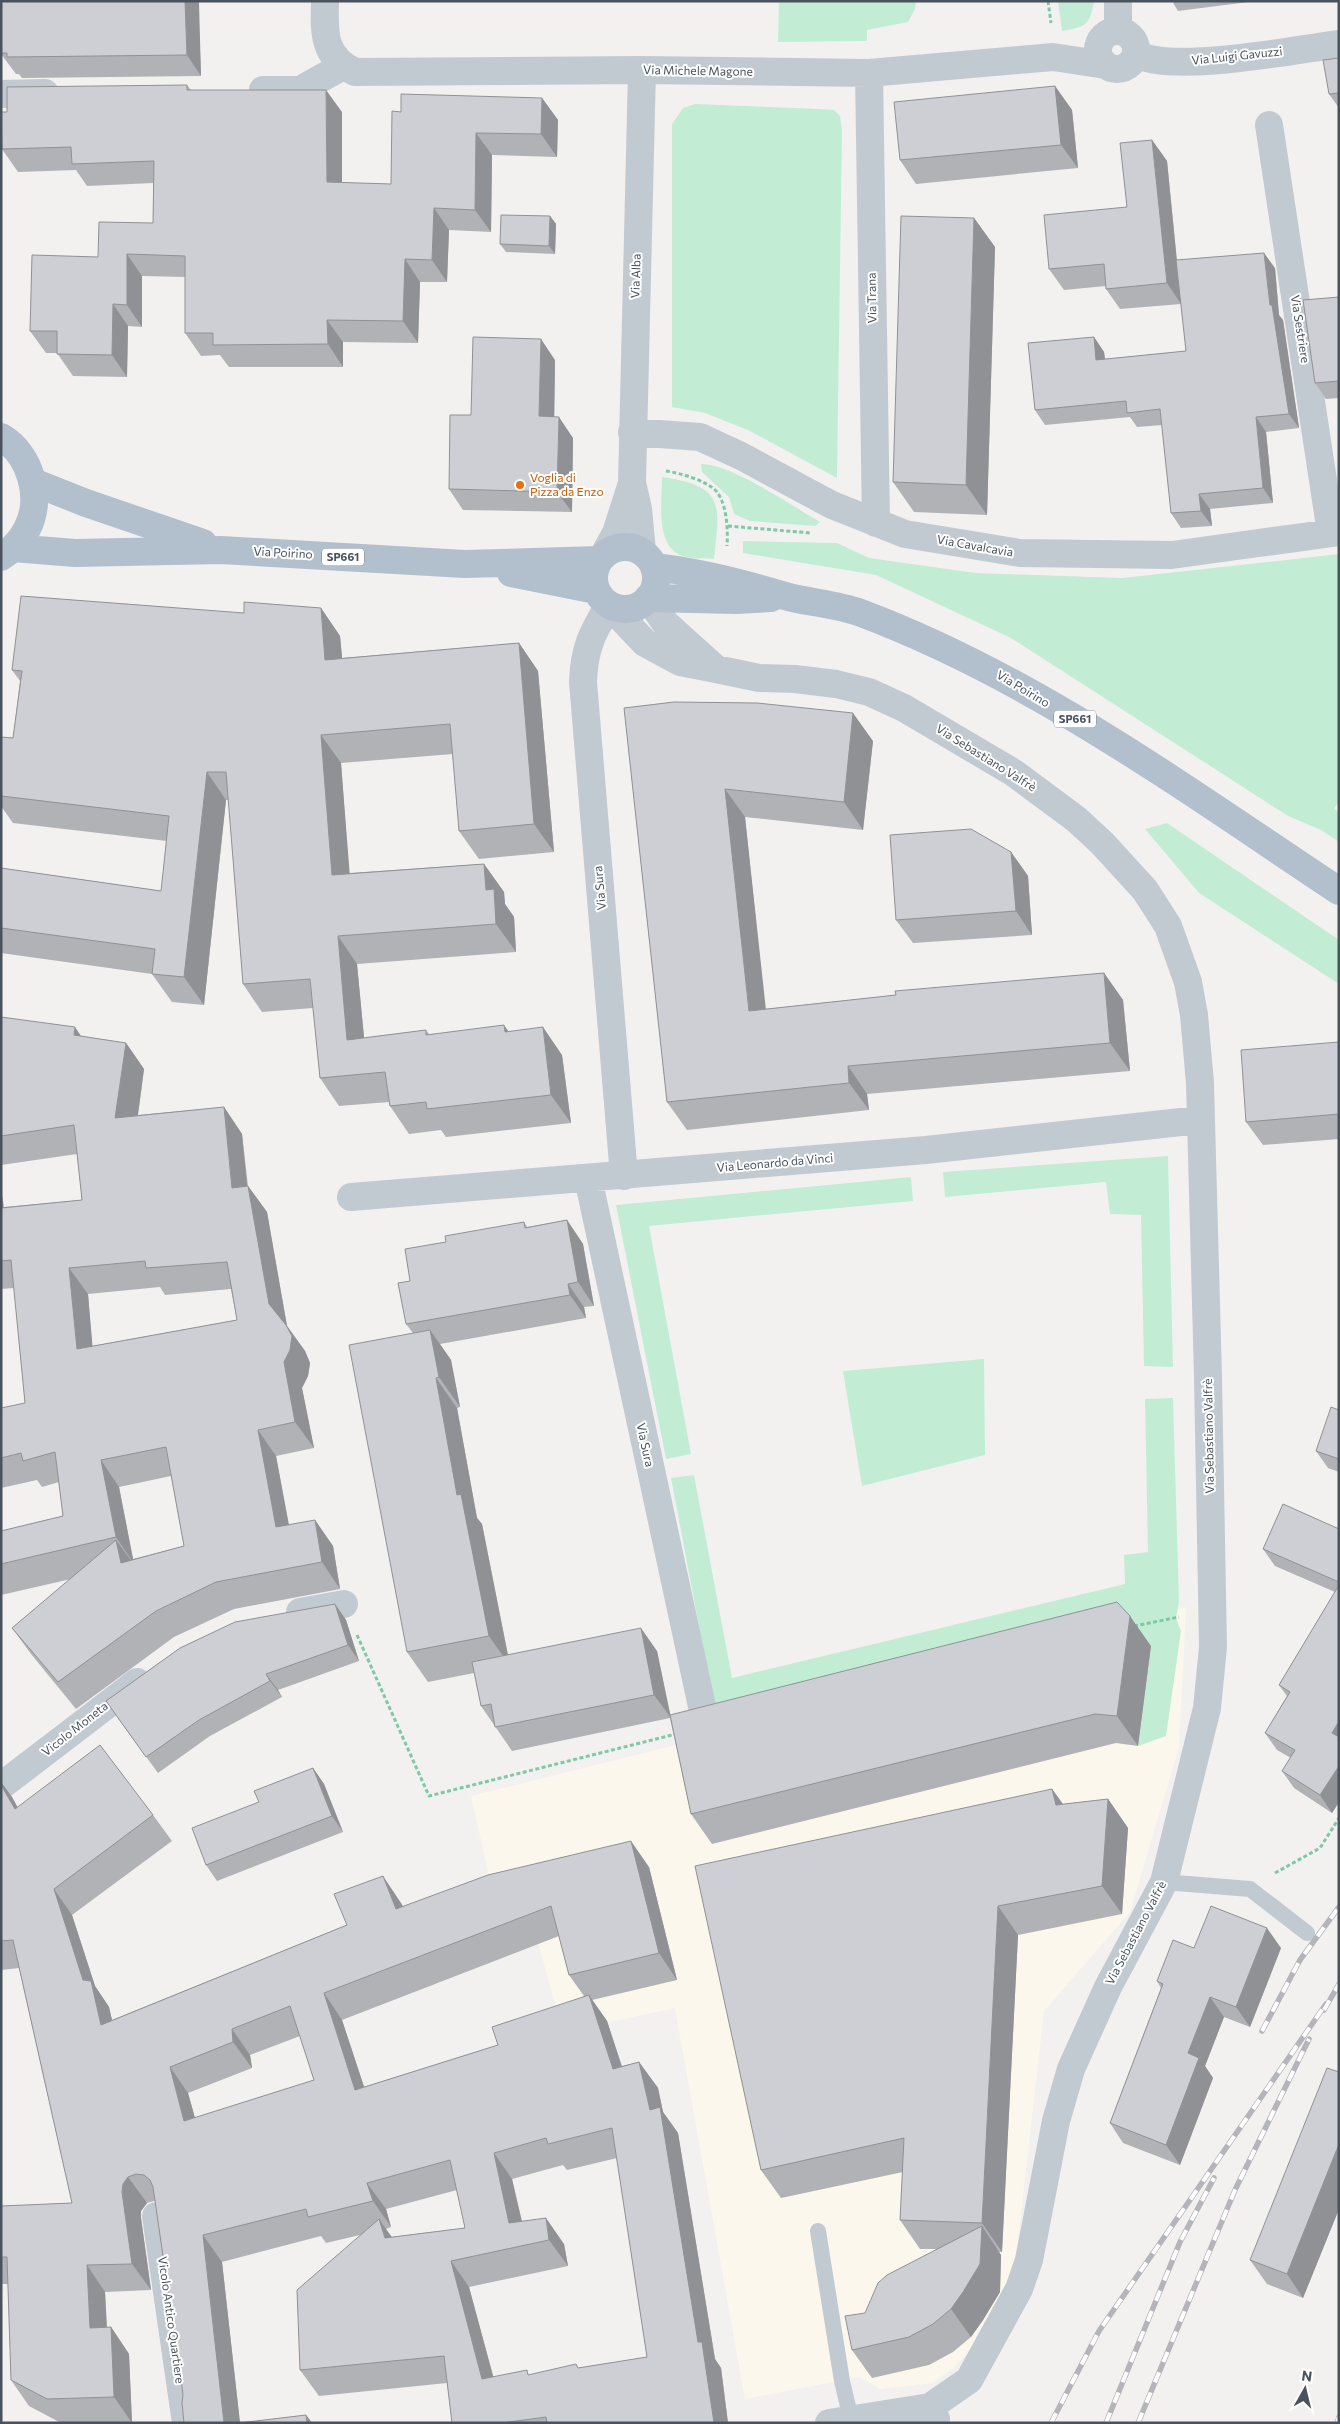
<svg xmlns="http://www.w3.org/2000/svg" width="1340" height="2424" font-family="Commissioner,sans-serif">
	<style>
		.commercial { fill: #fbf7ec }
		.green { fill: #c2edd4 }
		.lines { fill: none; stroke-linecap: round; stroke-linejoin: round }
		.path { stroke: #7cc9a5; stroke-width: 3; stroke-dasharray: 4 2.5; stroke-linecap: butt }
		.service { stroke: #c2cad1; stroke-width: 16 }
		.minor { stroke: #c2cad1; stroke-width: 28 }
		.primary { stroke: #b2bfcd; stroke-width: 28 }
		.rail-casing { stroke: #b3b5ba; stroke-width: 5.5 }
		.rail { stroke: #fff; stroke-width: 4; stroke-dasharray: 11; stroke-linecap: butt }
		.wall { fill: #b1b2b6; fill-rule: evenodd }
		.shaded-wall { fill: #909194 }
		.building { fill: #cecfd4; stroke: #909194; fill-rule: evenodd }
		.food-dot { fill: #e8710a; stroke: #fff; stroke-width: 2 }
		.labels { text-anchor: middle; stroke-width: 4; stroke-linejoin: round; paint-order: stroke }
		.shield { fill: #fff; stroke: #80878e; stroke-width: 1 }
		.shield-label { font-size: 11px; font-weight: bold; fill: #49535d }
		.street-label { font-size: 12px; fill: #49535d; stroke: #fff }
		.food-label { font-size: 12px; fill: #c56008; stroke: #fff; text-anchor: start }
	</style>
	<rect width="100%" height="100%" fill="#f3f1f0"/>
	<path class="commercial" d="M1186,1607L1179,1747L1130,1912L1044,2011L1013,2283L990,2330L953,2368L932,2383L880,2389L859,2377L745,2399L675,2008L572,2030L555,2004L523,1888L493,1893L471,1796L696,1740L693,1717Z"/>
	<path class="green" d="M779,1H916L915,9L908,22L867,30V41L778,42Z
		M1058,1H1094C1090,25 1086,27 1062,31Z
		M695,104L820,109L834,110L840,116L842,131L837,478L748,430L705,413L672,407V124L683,108Z
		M701,464C732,464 792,506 820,522L815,526L750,521L734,514L729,497L702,472Z
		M662,477C725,486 720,504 714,559C705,558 695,559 686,557C654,550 662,502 662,477Z
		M743,541L837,543L869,558L976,573L1122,578L1339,554V801L1334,809L1339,812V842L1321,830L1288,816L1011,638L876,575L743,553Z
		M1167,823L1339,940V984L1199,893L1145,829Z
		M1168,1156L1173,1367L1144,1366L1141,1215L1110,1214L1106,1182L945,1197L943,1172Z
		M911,1177L913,1201L649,1226L691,1454L666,1459L616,1205Z
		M984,1359L985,1455L862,1486L843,1371Z
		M1173,1398L1179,1602L1176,1618L1181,1631L1166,1736L1138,1746L1151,1646L720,1737L671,1478L694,1475L732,1678L1125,1584L1124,1555L1148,1552L1145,1399Z"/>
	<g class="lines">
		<path class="path" d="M1048,1L1051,23
			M666,471C680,473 708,481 717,492C727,505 728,530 727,546
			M728,526L811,533
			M1134,1626L1179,1617
			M357,1635L429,1796L676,1734
			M1275,1873L1320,1848L1339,1818"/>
		<path class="service" d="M1164,1882L1250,1889L1307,1933
			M818,2231L842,2381L851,2419"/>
		<path class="minor" d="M325,1C324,33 323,57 355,72L642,70L869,73L1053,57L1106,65
			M1118,1V31
			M1098 50a19 19 0 1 1 38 0a19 19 0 1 1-38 0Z
			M1136,54C1172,74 1294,50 1339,44
			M869,73L876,523
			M263,90H300L343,66
			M1,94L45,93
			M1269,125L1331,533
			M632,432L700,437L741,456L832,505L905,534L1020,553L1172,555L1339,532
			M632,483L642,70
			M605,553L616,533L632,483L638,509L642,551
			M716,669L759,678L795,679L836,684L869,692L904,708L1014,773L1076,819L1102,843L1145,890L1168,926L1188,982L1194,1015L1200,1083L1208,1377L1213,1647L1207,1708L1164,1882L1108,1987L1071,2069L1056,2121L1029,2260L1019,2289L969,2380L930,2407L936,2419L935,2423
			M624,1176L583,682C584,649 592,633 609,605L645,643L680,662L716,669L666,624L648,598
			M588,1178L703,1711
			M351,1197L926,1150L1199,1120
			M300,1612L344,1604
			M1,1786L137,1682
			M156,2216L186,2423
			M829,2423L930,2407"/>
		<path class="primary" d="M1,437C31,454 43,499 27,529C21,541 12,550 1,557
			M33,482L86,503L203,543
			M594 578a31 31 0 1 1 62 0a31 31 0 1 1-62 0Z
			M13,548L75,553L221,550L465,564L598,560
			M654,567C700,572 742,583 785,596C810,603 837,604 861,613C1034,678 1185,789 1339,891
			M511,573L596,590
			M648,598L736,600L771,598"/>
		<defs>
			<path id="rail" d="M1324,2010L1339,1984
				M1262,2031L1300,1960L1339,1907
				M1051,2423L1099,2331L1326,2004
				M1106,2423L1180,2242L1214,2178
				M1138,2423L1235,2190L1309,2039
				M1337,2423L1339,2417"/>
		</defs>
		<use href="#rail" class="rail-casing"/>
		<use href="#rail" class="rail"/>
	</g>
	<path class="wall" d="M1,1H198L201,76L22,78L19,74H16L1,54Z
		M1172,1H1256L1178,11Z
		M1339,58V108L1329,94Z
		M187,85L191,90L342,112V183L391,184L401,112L542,98L558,120L557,157L492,155L491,232L449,230L447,282H420L418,343L343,342V367H229L220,355L201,356L185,333V277L142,276V327L128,326L127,377L73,376L57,353H46L30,331L98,257L153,223V183L87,186L76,170L18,172L2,149L7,112Z
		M1055,86L1072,110L1078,168L916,184L900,160Z
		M1152,140L1167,161L1177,260L1275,268L1279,315L1283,320L1299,428L1266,432L1273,503L1210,509L1212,526L1181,528L1171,513L1162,425L1137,427L1130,417L1045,425L1035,410L1094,337L1104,352L1105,359L1186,351L1181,304L1120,309L1106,289V286L1064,290L1049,269L1127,207Z
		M550,216L556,224L555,254L506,252L500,244Z
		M974,218L995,247L987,515L914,512L893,482Z
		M1339,297V398L1326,399L1315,383Z
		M555,360L554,417L573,438L572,512L463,510L449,489L471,415Z
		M321,608L340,636L342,658L519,643L538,671L554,852L479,859L459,831L453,754L341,763L349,873L484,864L504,892L505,904L514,917L516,952L357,964L364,1038L426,1030L429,1034L509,1032L562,1055L571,1123L446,1137L441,1130L409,1134L390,1106L389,1102L339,1106L320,1078L313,1008L262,1012L243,984L229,800H226L204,1005L172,1002L152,974L1,953V868L161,891L167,841L13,823L1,806V737L13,738L20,681L12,670L244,613Z
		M624,708L873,741L863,830L745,817L765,1009L1104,973L1123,1000L1130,1071L867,1094L869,1110L687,1130L667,1102Z
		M1011,852L1028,876L1032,935L913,943L896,920Z
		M1,1017L81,1036L126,1043L144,1069L138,1115L224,1107L242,1134L248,1186L267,1212L287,1326L305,1351L310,1363L308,1376L302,1388L314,1448L276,1456L289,1525L315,1520L333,1546L340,1589L234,1609L174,1637L76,1709L31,1654L12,1628L71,1579L1,1595V1531L63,1516L59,1482L42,1487L37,1480L1,1488V1408L25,1403L14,1288L1,1289V1188L4,1207L82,1200L77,1154L1,1165ZM160,1287L165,1295L231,1289L237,1320L92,1346L88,1294ZM171,1476L184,1546L133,1559L119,1487Z
		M1339,1042V1139L1263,1145L1246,1122Z
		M567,1220L583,1244L594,1306L584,1307L586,1318L440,1344L451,1360L460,1407L457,1408L477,1518L482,1524L508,1655L657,1651L670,1715L1151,1646L1138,1746L1116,1743L712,1844L691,1814L670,1718L512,1751L481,1706L474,1673L428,1682L407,1652L413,1333L406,1324L410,1281L446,1242L524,1222L527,1227Z
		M1339,1410V1472L1328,1468L1316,1451Z
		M1339,1529V1802L1332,1813L1294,1788L1282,1771L1291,1758L1277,1750L1265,1733L1287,1696L1279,1685L1335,1592L1275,1566L1263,1549Z
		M335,1604L346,1620L359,1661L278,1690L282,1697L210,1736L158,1773L117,1717Z
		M313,1768L324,1784L343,1832L217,1881L206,1865L259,1802Z
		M1,1782L12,1797L17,1807L153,1815L172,1841L72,1915L95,1986L109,2007L112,2020L401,1903L403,1906L649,1867L677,1980L592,2000L607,2021L622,2066L639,2062L658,2088L663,2112L678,2133L715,2359L721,2368L728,2423H452L447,2383L319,2396L300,2370L360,2235L326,2243L321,2236L222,2262L240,2423L306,2415L312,2423H182H184L183,2394L155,2201H154L147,2203L141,2211V2218L151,2290L105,2292L107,2327H111L129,2354L132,2423H61L29,2406L11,2380L8,2284H1V2206L72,2203L19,1968L1,1970ZM559,1936L569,1975L584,1996L498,2045L364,2087L342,2020ZM300,2036L314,2080L195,2118L188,2093L252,2068L250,2055ZM617,2158L647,2357L579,2368L530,2375L493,2377L469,2287L568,2266L564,2244L522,2221L512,2179L563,2165L567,2170ZM457,2190L465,2228L392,2237L386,2229L391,2227L386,2209Z
		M1052,1789L1063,1804L1108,1799L1128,1828L1122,1914L1018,1935L1002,2252H999L1001,2255L1000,2292L983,2320L971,2337L953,2352L929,2365L872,2378L852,2350L865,2313L937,2249H920L900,2220L903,2172L781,2198L761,2170Z
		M1194,1948H1281L1250,2027L1224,2017L1205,2066L1213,2078L1180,2165L1123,2143L1110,2123L1161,1988L1157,1981Z
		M1339,2072V2209L1303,2298L1267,2284L1250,2260Z"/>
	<path class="shaded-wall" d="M185,1H198L199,2L201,76L187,55Z
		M1055,86L1072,110L1078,168L1061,145Z
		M326,90L342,112V204L327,182Z
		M542,98L558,120L557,157L541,134Z
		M476,133L492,155L491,232L475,210Z
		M1152,140L1167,161L1181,304L1167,283Z
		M434,208L449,230L447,282L432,260Z
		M550,216L556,224L555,254L549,246Z
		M974,218L995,247L987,515L966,485Z
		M1264,253L1275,268L1279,315L1283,320L1299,428L1289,414L1270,305Z
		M127,254L142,276V327L127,305Z
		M405,259L420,282L418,343L403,321Z
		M113,304L128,326L127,377L112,355Z
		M327,320L343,342V367L328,344Z
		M1094,337L1104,352L1107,375L1096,360Z
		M541,339L555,360L554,437L539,416Z
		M559,417L573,438L572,512L557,492Z
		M1256,417L1266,432L1273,503L1263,488Z
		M1199,494L1210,509L1212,526L1201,511Z
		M321,608L340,636L345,688L325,660Z
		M519,643L538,671L554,852L534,824Z
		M853,713L873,741L863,830L844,802Z
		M321,735L341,763L352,903L332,875Z
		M207,772L226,800L204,1005L184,977Z
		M725,789L745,817L769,1038L749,1011Z
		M1011,852L1028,876L1032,935L1016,911Z
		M484,864L504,892L505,904L514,917L516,952L496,924L486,890Z
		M338,936L357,964L367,1068L347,1040Z
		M1104,973L1123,1000L1130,1071L1110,1043Z
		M504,1025L524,1053L505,1032Z
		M75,1027L93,1054L74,1035Z
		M543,1027L562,1055L571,1123L551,1095Z
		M126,1043L144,1069L134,1144L115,1118Z
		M848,1066L867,1094L869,1110L849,1083Z
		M224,1107L242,1134L250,1215L232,1188Z
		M248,1186L267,1212L287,1326L305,1351L310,1363L308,1376L302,1388L314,1448L295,1422L269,1304Z
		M1,1188L7,1235L1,1227Z
		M567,1220L583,1244L594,1306L578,1282Z
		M69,1268L88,1294L95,1375L77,1349Z
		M568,1284L584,1307L586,1318L570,1295Z
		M430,1330L451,1360L460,1407L439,1377Z
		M436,1378L457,1408L477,1518L482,1524L510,1666L489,1636L457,1495Z
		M258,1430L276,1456L294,1553L276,1527Z
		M101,1460L119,1487L134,1564L116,1537Z
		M315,1520L333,1546L340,1589L322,1562Z
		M116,1540L135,1566L121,1563Z
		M335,1604L346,1620L359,1661L348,1645Z
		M1130,1616L1151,1646L1138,1746L1117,1716Z
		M641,1628L657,1651L671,1718L654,1695Z
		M266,1674L278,1690L282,1697L270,1681Z
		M1339,1721V1743L1332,1733Z
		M1339,1766V1802L1332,1813L1320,1795Z
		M313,1768L324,1784L343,1832L332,1816Z
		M1,1782L12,1797L33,1835L15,1809L1,1785Z
		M1052,1789L1072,1817L1056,1805Z
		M1108,1799L1128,1828L1122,1914L1102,1886Z
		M631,1841L649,1867L677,1980L659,1953Z
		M383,1876L401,1903L414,1935L396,1909Z
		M54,1889L72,1915L95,1986L109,2007L119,2051L101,2025L83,1980Z
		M998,1906L1018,1935L1002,2252L982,2223Z
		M1267,1928L1281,1948L1250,2027L1236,2007Z
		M324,1993L342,2020L374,2117L355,2090Z
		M589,1995L607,2021L631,2095L613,2069Z
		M1210,1997L1224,2017L1205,2066L1213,2078L1180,2165L1166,2145L1188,2053Z
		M232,2029L250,2055L252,2068L233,2042Z
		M639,2062L658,2088L663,2112L678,2133L715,2359L721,2368L728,2423H714L650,2110Z
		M170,2067L188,2093L203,2147L184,2121Z
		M1339,2144V2209L1303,2298L1287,2274Z
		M494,2153L512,2179L527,2245L509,2223Z
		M128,2177L147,2203L141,2211V2218L151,2290L132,2264L122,2192L123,2184Z
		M367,2183L386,2209L391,2227L373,2201Z
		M546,2218L564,2244L568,2266L549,2240Z
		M379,2219L397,2245L385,2238Z
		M982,2226L1001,2255L1000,2292L983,2320L971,2337L951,2309Z
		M203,2235L222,2262L240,2423H224Z
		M451,2261L469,2287L501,2405L482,2379Z
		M87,2265L105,2292L108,2354L90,2328Z
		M111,2327L129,2354L132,2423L114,2397Z
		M306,2415L312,2423H307Z"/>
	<path class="building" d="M1,1H185L187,55L7,57V53H1Z
		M1339,58V93L1329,94L1323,60Z
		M187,85V90H326L327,182L391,184L392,111L401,112V94L542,98L541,134L476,133L475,210L434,208L432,260L405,259L403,321L327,320L328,344L213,345V333H185V256L127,254V305L113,304L112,355L57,354V331H30L32,255L98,257L99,222L153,223L154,161L72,164L71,147L2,149L1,112H7V87Z
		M1055,86L1061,145L900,160L894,102Z
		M1152,140L1167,283L1106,289L1104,264L1049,269L1044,215L1127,207L1120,143Z
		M501,215L550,216L549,246L500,244Z
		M901,216L974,218L966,485L893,482Z
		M1264,253L1270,305H1272L1289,414L1256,417L1263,488L1199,494L1201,511L1171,513L1160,409L1127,413L1126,401L1035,410L1028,343L1094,337L1096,360L1186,351L1176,260Z
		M1339,297V381L1315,383L1303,300Z
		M473,337L541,339L539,416L559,417L557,492L449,489L450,415H471Z
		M21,596L244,613V602L321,608L325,660L519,643L534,824L459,831L450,724L321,735L332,875L484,864L486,890L494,889L496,924L338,936L347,1040L426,1030V1035L504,1025L505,1032L543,1027L551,1095L427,1109L426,1102L390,1106L385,1072L320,1078L310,979L243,984L226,772H207L184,977L152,974L155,949L1,928V868L161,891L169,816L1,796V737L13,738L22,671L12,670Z
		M674,702L757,703L853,713L844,802L725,789L749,1011L896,995L895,991L1104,973L1110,1043L848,1066L849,1083L667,1102L624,708Z
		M971,829L1011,852L1016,911L896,920L890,835Z
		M1,1017L75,1027L74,1035L126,1043L115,1118L224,1107L232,1188L248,1186L269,1304L286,1325L292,1336L290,1350L284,1362L295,1422L258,1430L276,1527L315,1520L322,1562L216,1582L156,1611L58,1682L12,1628L116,1540L121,1563L184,1546L166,1447L101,1460L116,1537L1,1564V1531L63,1516L55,1452L23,1461L21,1453L1,1458V1408L25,1403L11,1260L1,1261V1208L82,1200L74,1125L1,1136ZM145,1261L146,1268L227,1262L237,1320L77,1349L69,1268Z
		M1339,1042V1114L1246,1122L1241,1050Z
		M567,1220L578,1282L568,1284L570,1295L406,1324L398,1283L410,1281L405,1249L446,1242L445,1236L524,1222L525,1228Z
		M430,1330L439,1377L436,1378L457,1495L461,1494L489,1636L407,1652L349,1345Z
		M1331,1407L1339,1410V1459L1316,1451Z
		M1283,1504L1339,1529V1582L1263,1549Z
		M1339,1585V1721L1332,1733L1339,1737V1766L1320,1795L1282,1771L1295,1750L1265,1733L1290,1692L1279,1685Z
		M1117,1602L1130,1616L1117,1716L1095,1714L691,1814L670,1715Z
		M335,1604L348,1645L266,1674L270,1681L199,1720L146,1757L106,1701L180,1648L235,1622Z
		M641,1628L654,1695L495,1727L491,1704L481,1706L472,1662Z
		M100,1745L153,1815L54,1889L83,1980L91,1981L101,2025L347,1925L334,1894L383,1876L396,1909L488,1875L631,1841L659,1953L569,1975L551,1906L324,1993L355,2090L498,2045L492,2027L589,1995L613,2069L639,2062L650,2110L660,2107L698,2342H702L714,2423H547L546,2417L502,2423H452L444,2356L300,2370L297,2290L379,2219L385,2238L465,2228L450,2160L367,2183L373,2201L308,2217L306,2209L203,2235L224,2423H182H184L182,2403L183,2394L153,2187L150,2180L144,2175L136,2174L128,2177L123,2184L122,2192L132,2264L87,2265L90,2328L111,2327L114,2397L47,2399L11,2380L7,2257H1V2206L72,2203L13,1940L1,1941V1785L15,1809ZM290,2006L314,2080L184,2121L170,2067L233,2042L232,2029ZM612,2128L647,2357L578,2368L576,2364L528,2375L527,2370L482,2379L451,2261L549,2240L546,2218L509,2223L494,2153L546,2138L548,2144Z
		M313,1768L332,1816L206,1865L192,1828L259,1802L254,1791Z
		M1052,1789L1056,1805L1108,1799L1102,1886L998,1906L982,2223L900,2220L904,2138L761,2170L695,1866Z
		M1211,1906L1267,1928L1236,2007L1210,1997L1188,2053L1199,2058L1166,2145L1110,2123L1163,1984L1157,1981L1173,1940L1194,1948Z
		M1327,2068L1339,2072V2144L1287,2274L1250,2260Z
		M982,2226L980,2264L963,2292L951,2309L933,2324L909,2337L852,2350L845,2316L865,2313L878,2283L887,2275Z
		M306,2415L307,2423H239Z"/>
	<circle class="food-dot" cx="520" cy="485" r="5"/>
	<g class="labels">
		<g class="shield">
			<rect x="322" y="548.5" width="42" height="17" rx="4"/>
			<rect x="1054" y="710.5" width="42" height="17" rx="4"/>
		</g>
		<g class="shield-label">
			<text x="343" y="561">SP661</text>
			<text x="1075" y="723">SP661</text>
		</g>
		<g class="street-label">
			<text transform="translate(1237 56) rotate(-6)" y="4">Via Luigi Gavuzzi</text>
			<text transform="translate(698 71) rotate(1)" y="4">Via Michele Magone</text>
			<text transform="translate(636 276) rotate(-88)" y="4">Via Alba</text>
			<text transform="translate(872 298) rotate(-91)" y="4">Via Trana</text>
			<text transform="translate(1300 329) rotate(81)" y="4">Via Sestriere</text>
			<text transform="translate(975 546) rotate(10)" y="4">Via Cavalcavia</text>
			<text transform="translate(283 553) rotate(3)" y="4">Via Poirino</text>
			<text transform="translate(1023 689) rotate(31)" y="4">Via Poirino</text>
			<text transform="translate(986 758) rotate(32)" y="4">Via Sebastiano Valfrè</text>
			<text transform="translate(600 888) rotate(-95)" y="4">Via Sura</text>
			<text transform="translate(775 1163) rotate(-5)" y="4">Via Leonardo da Vinci</text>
			<text transform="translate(1209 1436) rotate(-91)" y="4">Via Sebastiano Valfrè</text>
			<text transform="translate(645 1445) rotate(78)" y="4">Via Sura</text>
			<text transform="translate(75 1729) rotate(-38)" y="4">Vicolo Moneta</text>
			<text transform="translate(1136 1933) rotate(-62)" y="4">Via Sebastiano Valfrè</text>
			<text transform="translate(171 2320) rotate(82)" y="4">Vicolo Antico Quartiere</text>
		</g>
		<g class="food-label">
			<text x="530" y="482">Voglia di<tspan x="530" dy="14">Pizza da Enzo</tspan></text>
		</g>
	</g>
	<rect width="1340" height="2424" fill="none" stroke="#49535d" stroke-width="5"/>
	<g transform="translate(1305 2389) rotate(8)" stroke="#ffffff" stroke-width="4" paint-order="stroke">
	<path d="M0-4L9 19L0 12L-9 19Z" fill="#49535d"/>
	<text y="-8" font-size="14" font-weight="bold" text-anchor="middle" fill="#49535d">N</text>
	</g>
</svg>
